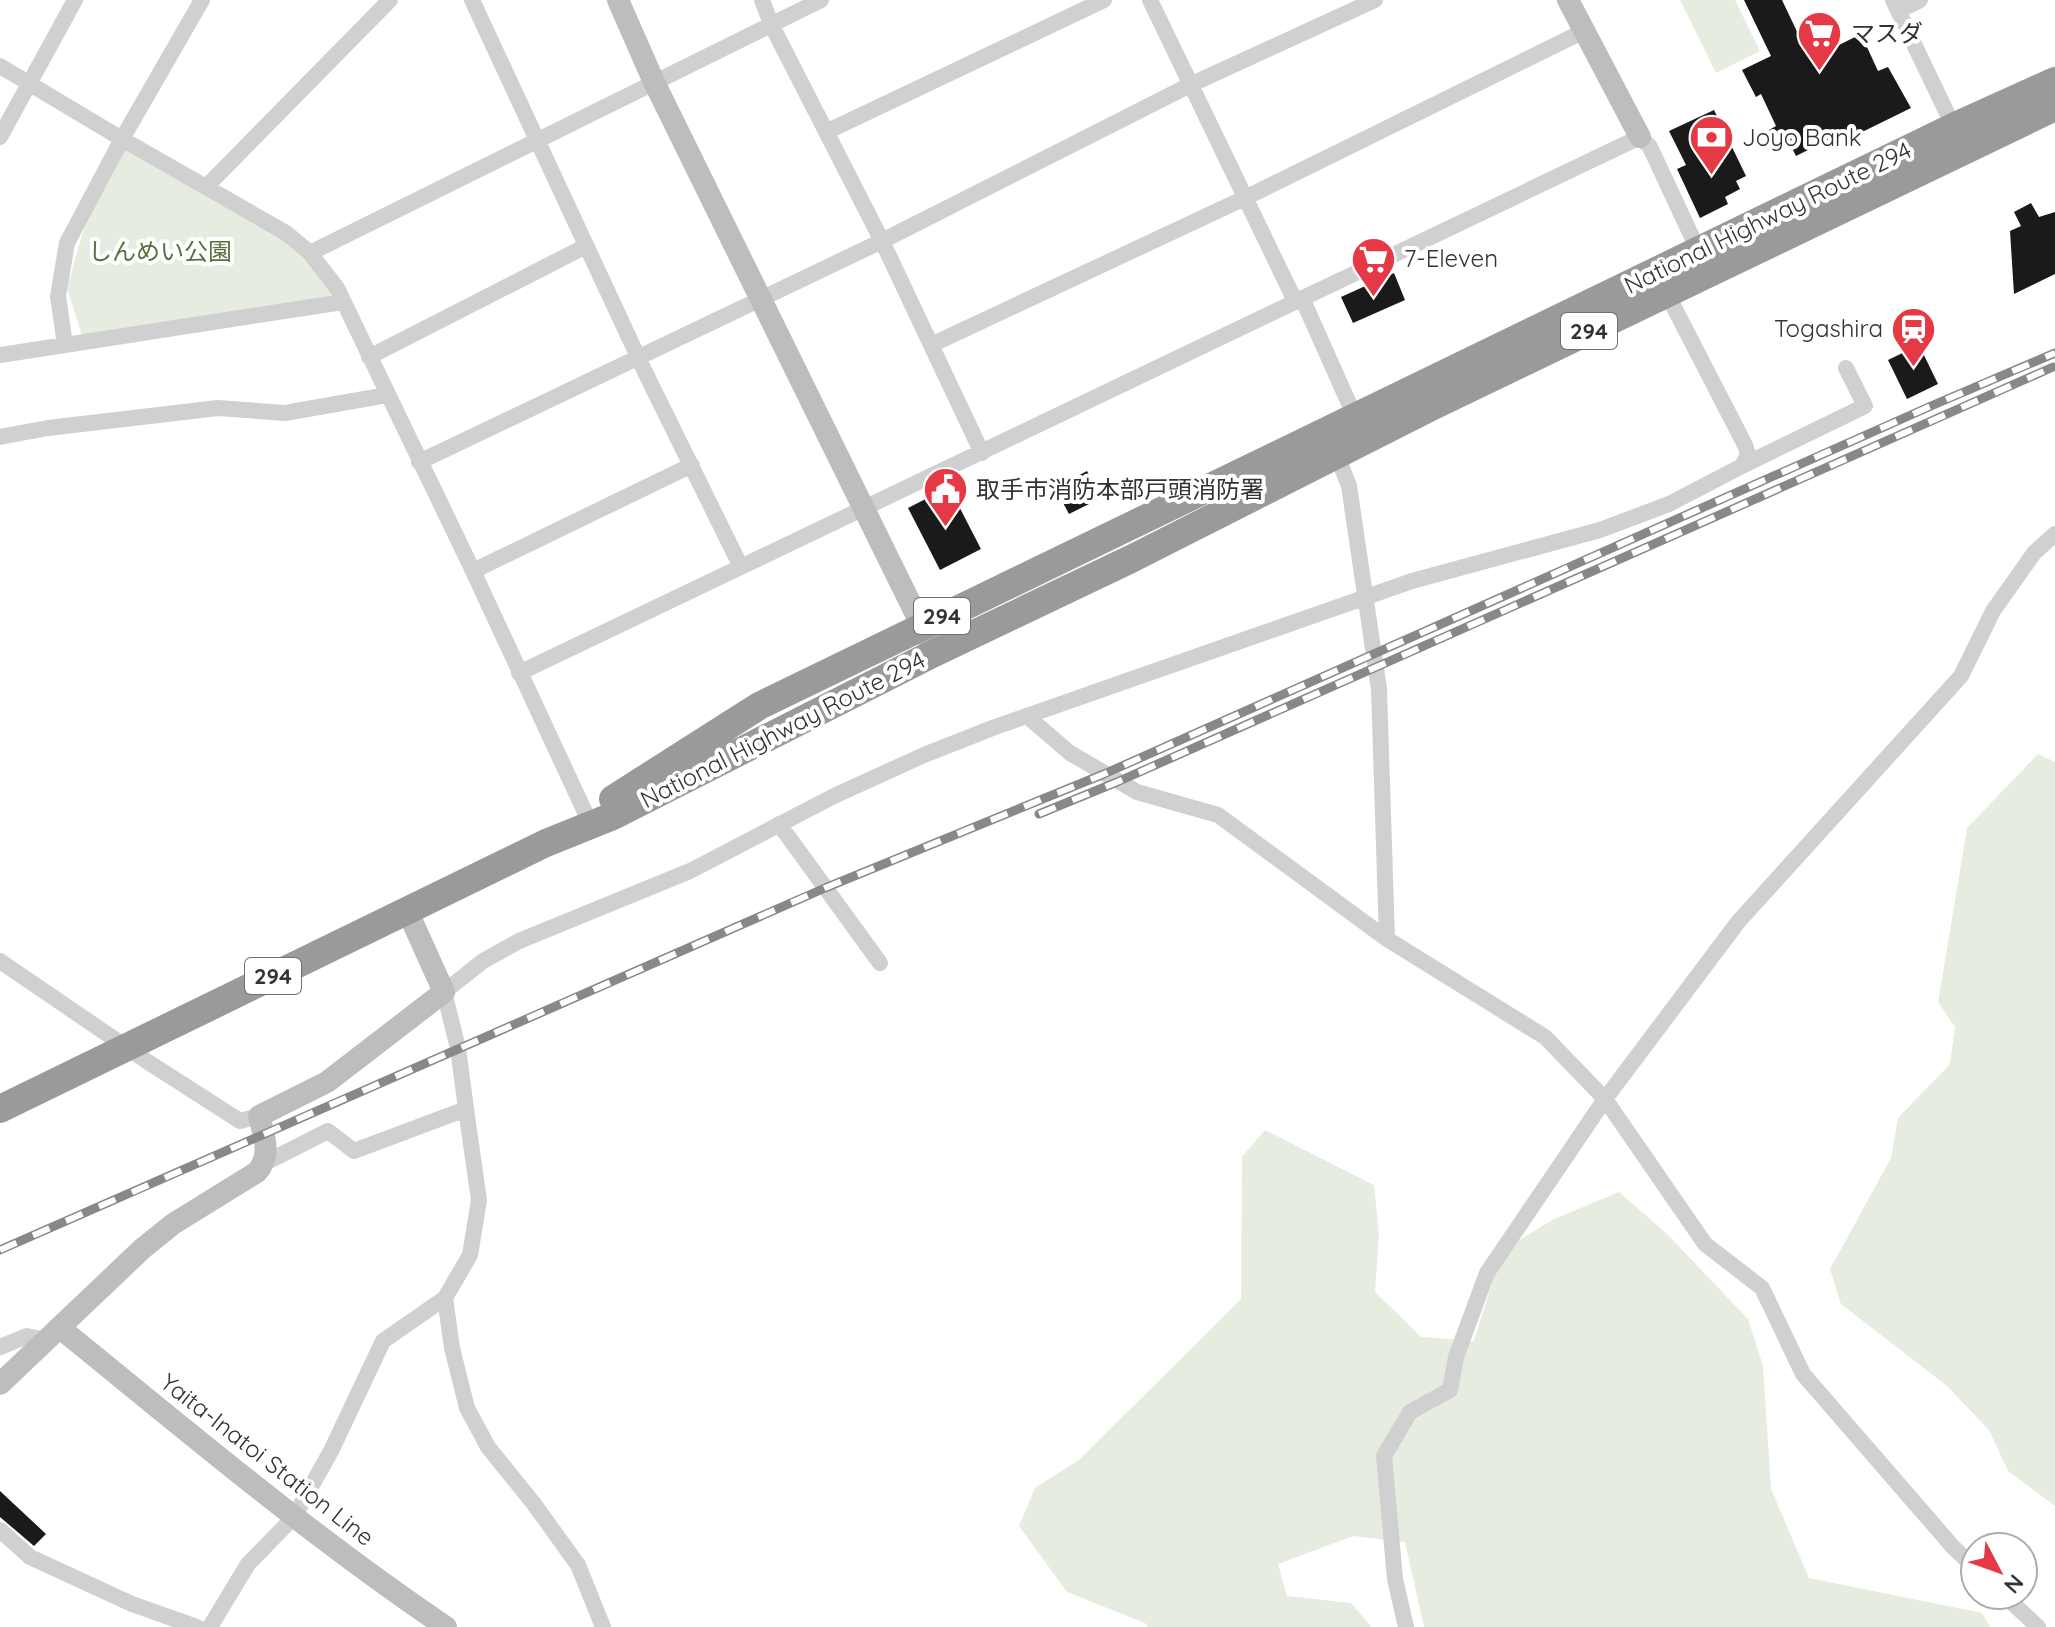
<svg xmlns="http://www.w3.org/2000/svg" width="2055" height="1627" font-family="Quicksand,'Noto Sans JP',sans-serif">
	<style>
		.green { fill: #e6ecdf }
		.building { fill: #1a1a1a }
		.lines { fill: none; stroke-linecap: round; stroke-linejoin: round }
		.street { stroke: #d0d0d0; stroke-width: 16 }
		.secondary { stroke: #bdbdbd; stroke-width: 22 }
		.highway { stroke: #9a9a9a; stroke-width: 28 }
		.rail-casing { stroke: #888; stroke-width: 9 }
		.rail { stroke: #fff; stroke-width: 6; stroke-dasharray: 18; stroke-linecap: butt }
		.labels { text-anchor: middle; stroke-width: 8; stroke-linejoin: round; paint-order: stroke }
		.shield { fill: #fff; stroke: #707070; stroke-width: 2 }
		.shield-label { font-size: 22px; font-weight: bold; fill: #333 }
		.poi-label { font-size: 24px; fill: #333; stroke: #fff; text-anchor: start }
		.street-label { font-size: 24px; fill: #333; stroke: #fff }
		.park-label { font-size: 24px; fill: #56703f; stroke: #fff }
	</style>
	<rect width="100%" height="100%" fill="#fff"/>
	<path class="green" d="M1680,0H1735L1760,51L1716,73Z
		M122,139L286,233L343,302L84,342L67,288L83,232Z
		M2038,754L2055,762V1506L2008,1471L1989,1430L1947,1386L1841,1304L1830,1269L1891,1158L1898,1118L1950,1064L1955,1027L1938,1002L1967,828Z
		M1265,1130L1374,1185L1379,1234L1375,1292L1421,1337L1474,1341L1502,1251L1552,1220L1619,1192L1667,1234L1748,1319L1763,1366L1771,1489L1809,1578L1982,1613L1990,1627H1424L1405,1542L1353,1536L1278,1564L1287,1596L1351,1603L1372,1627H1148L1145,1623L1067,1592L1019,1526L1035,1488L1079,1460L1241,1299L1242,1157Z"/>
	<path class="building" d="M1744,0H1782L1801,40L1820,31L1825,41L1831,39L1835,47L1861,34L1878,71L1888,67L1911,108L1854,136L1850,129L1796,156L1790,144L1778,150L1769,130L1776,126L1761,94L1756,97L1742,70L1771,56Z
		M1714,110L1746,176L1736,181L1740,189L1725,197L1728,204L1700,218L1677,169L1686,165L1669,131Z
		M2031,203L2039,217L2055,212V274L2014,294L2010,231L2021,226L2014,212Z
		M1394,273L1405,300L1353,323L1341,297Z
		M1919,345L1938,384L1907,399L1888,360Z
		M1087,471L1101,498L1069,514L1055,488Z
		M949,487L981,549L940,570L908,508Z
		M0,1491L46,1534L34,1546L0,1517Z"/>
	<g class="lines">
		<path class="street" d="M472,0L645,372L741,567
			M762,0L771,24L882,241L982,453
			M1150,0L1295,301
			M1893,0L1956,132
			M1898,11L1920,0
			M0,66L122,139L286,233L310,253L337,288L473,571L591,825
			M826,132L1104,0
			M0,137L75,0
			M206,187L390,0
			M310,253L821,0
			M1302,298L1355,417
			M65,345L58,296L67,243L122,139L202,0
			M931,345L1247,197L1584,31
			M0,355L343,302
			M369,357L586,246
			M0,437L48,428L218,408L285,413L387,395
			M1337,455L1349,486L1379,689L1387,939
			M419,462L882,241L1192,84L1375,0
			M1742,466L1865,406L1846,368
			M473,571L692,465
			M519,673L1640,137L1650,147L1699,252
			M1028,717L1070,753L1137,792L1218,815L1387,939L1545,1037L1605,1099L1705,1244L1762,1288L1803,1374L1953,1547L1975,1568
			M779,824L880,963
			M0,961L148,1062L240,1121L259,1116
			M466,1109L458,1048L444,992L483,961L519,941L690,871L834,796L924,755L995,727L1412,581L1600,530L1669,504L1742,466L1748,454L1745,445L1664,288
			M445,1298L452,1348L467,1408L488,1447L534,1504L578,1565L603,1627
			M0,1347L27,1336L46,1340
			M0,1530L30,1557L132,1604L197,1627
			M2004,1595L2038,1627
			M210,1627L248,1564L294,1517L331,1451L383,1341L445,1298L470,1255L479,1200L466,1109L354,1151L328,1131L265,1163
			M1406,1627L1395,1579L1384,1456L1410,1412L1450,1390L1456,1357L1487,1273L1605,1099L1738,922L1961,676L1993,611L2034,553L2055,534"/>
		<path class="secondary" d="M618,0L654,82L929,641
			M1568,0L1640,137
			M60,1328C186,1430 311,1536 446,1627
			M0,1384L142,1249L173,1224L257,1172C272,1155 264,1136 259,1116L327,1082L444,992L407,910"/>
		<path class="highway" d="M613,799L759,706L1953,127L2055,81
			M0,1109L546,843L613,816L934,653L1131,559L1431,407L2055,107"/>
		<defs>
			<path id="rail" d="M1039,814L1117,782L2053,367
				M0,1250L825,888L1104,774L1931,406L2055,353"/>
		</defs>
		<use href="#rail" class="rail-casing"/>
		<use href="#rail" class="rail"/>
	</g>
	<defs>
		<symbol id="supermarket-pin" viewBox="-11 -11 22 30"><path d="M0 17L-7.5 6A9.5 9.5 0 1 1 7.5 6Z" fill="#e63946" stroke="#fff"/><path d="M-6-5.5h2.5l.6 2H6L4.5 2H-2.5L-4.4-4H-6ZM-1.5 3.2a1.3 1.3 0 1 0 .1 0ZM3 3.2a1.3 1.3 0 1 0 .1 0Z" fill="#fff"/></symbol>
		<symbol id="bank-pin" viewBox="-11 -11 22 30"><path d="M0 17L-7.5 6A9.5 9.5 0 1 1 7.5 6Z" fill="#e63946" stroke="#fff"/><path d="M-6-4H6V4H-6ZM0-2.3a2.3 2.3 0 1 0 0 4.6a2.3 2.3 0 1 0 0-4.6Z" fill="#fff"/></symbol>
		<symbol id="station-pin" viewBox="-11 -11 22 30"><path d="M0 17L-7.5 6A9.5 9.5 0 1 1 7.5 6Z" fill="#e63946" stroke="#fff"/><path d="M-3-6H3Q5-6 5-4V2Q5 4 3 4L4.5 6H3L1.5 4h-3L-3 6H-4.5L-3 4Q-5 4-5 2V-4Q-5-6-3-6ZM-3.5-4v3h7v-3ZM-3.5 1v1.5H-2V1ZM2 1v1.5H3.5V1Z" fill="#fff"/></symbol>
		<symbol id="civic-pin" viewBox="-11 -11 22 30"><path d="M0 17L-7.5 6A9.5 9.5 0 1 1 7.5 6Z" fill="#e63946" stroke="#fff"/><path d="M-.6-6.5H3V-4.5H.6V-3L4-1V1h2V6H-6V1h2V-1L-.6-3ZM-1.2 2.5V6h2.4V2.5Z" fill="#fff"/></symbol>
	</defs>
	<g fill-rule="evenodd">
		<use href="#supermarket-pin" x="1794" y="8" width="51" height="69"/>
		<use href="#bank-pin" x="1686" y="112" width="51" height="69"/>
		<use href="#supermarket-pin" x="1348" y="234" width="51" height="69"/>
		<use href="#station-pin" x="1888" y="304" width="51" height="69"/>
		<use href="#civic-pin" x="920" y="464" width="51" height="69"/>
	</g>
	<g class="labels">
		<g class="shield">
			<rect x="1561" y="313" width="56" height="36" rx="6"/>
			<rect x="914" y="598" width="56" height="36" rx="6"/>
			<rect x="245" y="958" width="56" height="36" rx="6"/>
		</g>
		<g class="shield-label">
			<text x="1589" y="339">294</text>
			<text x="942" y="624">294</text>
			<text x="273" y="984">294</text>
		</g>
		<g class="poi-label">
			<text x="1851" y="42">マスダ</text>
			<text x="1742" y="146">Joyo Bank</text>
			<text x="1404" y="267">7-Eleven</text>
			<text x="1883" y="337" text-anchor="end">Togashira</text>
			<text x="976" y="498">取手市消防本部戸頭消防署</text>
		</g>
		<g class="street-label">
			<text transform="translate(1768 218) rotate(-26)" y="8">National Highway Route 294</text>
			<text transform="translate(783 730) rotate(-27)" y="8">National Highway Route 294</text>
			<text transform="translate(267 1460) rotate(38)" y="8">Yaita-Inatoi Station Line</text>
		</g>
		<g class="park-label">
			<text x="160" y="260">しんめい公園</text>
		</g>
	</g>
	<g transform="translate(1999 1571) rotate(131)"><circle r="38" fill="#ffffff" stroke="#adadad" stroke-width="2"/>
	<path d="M0-6L14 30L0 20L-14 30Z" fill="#e63946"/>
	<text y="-12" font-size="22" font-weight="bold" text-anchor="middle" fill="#333333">N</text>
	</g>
</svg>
